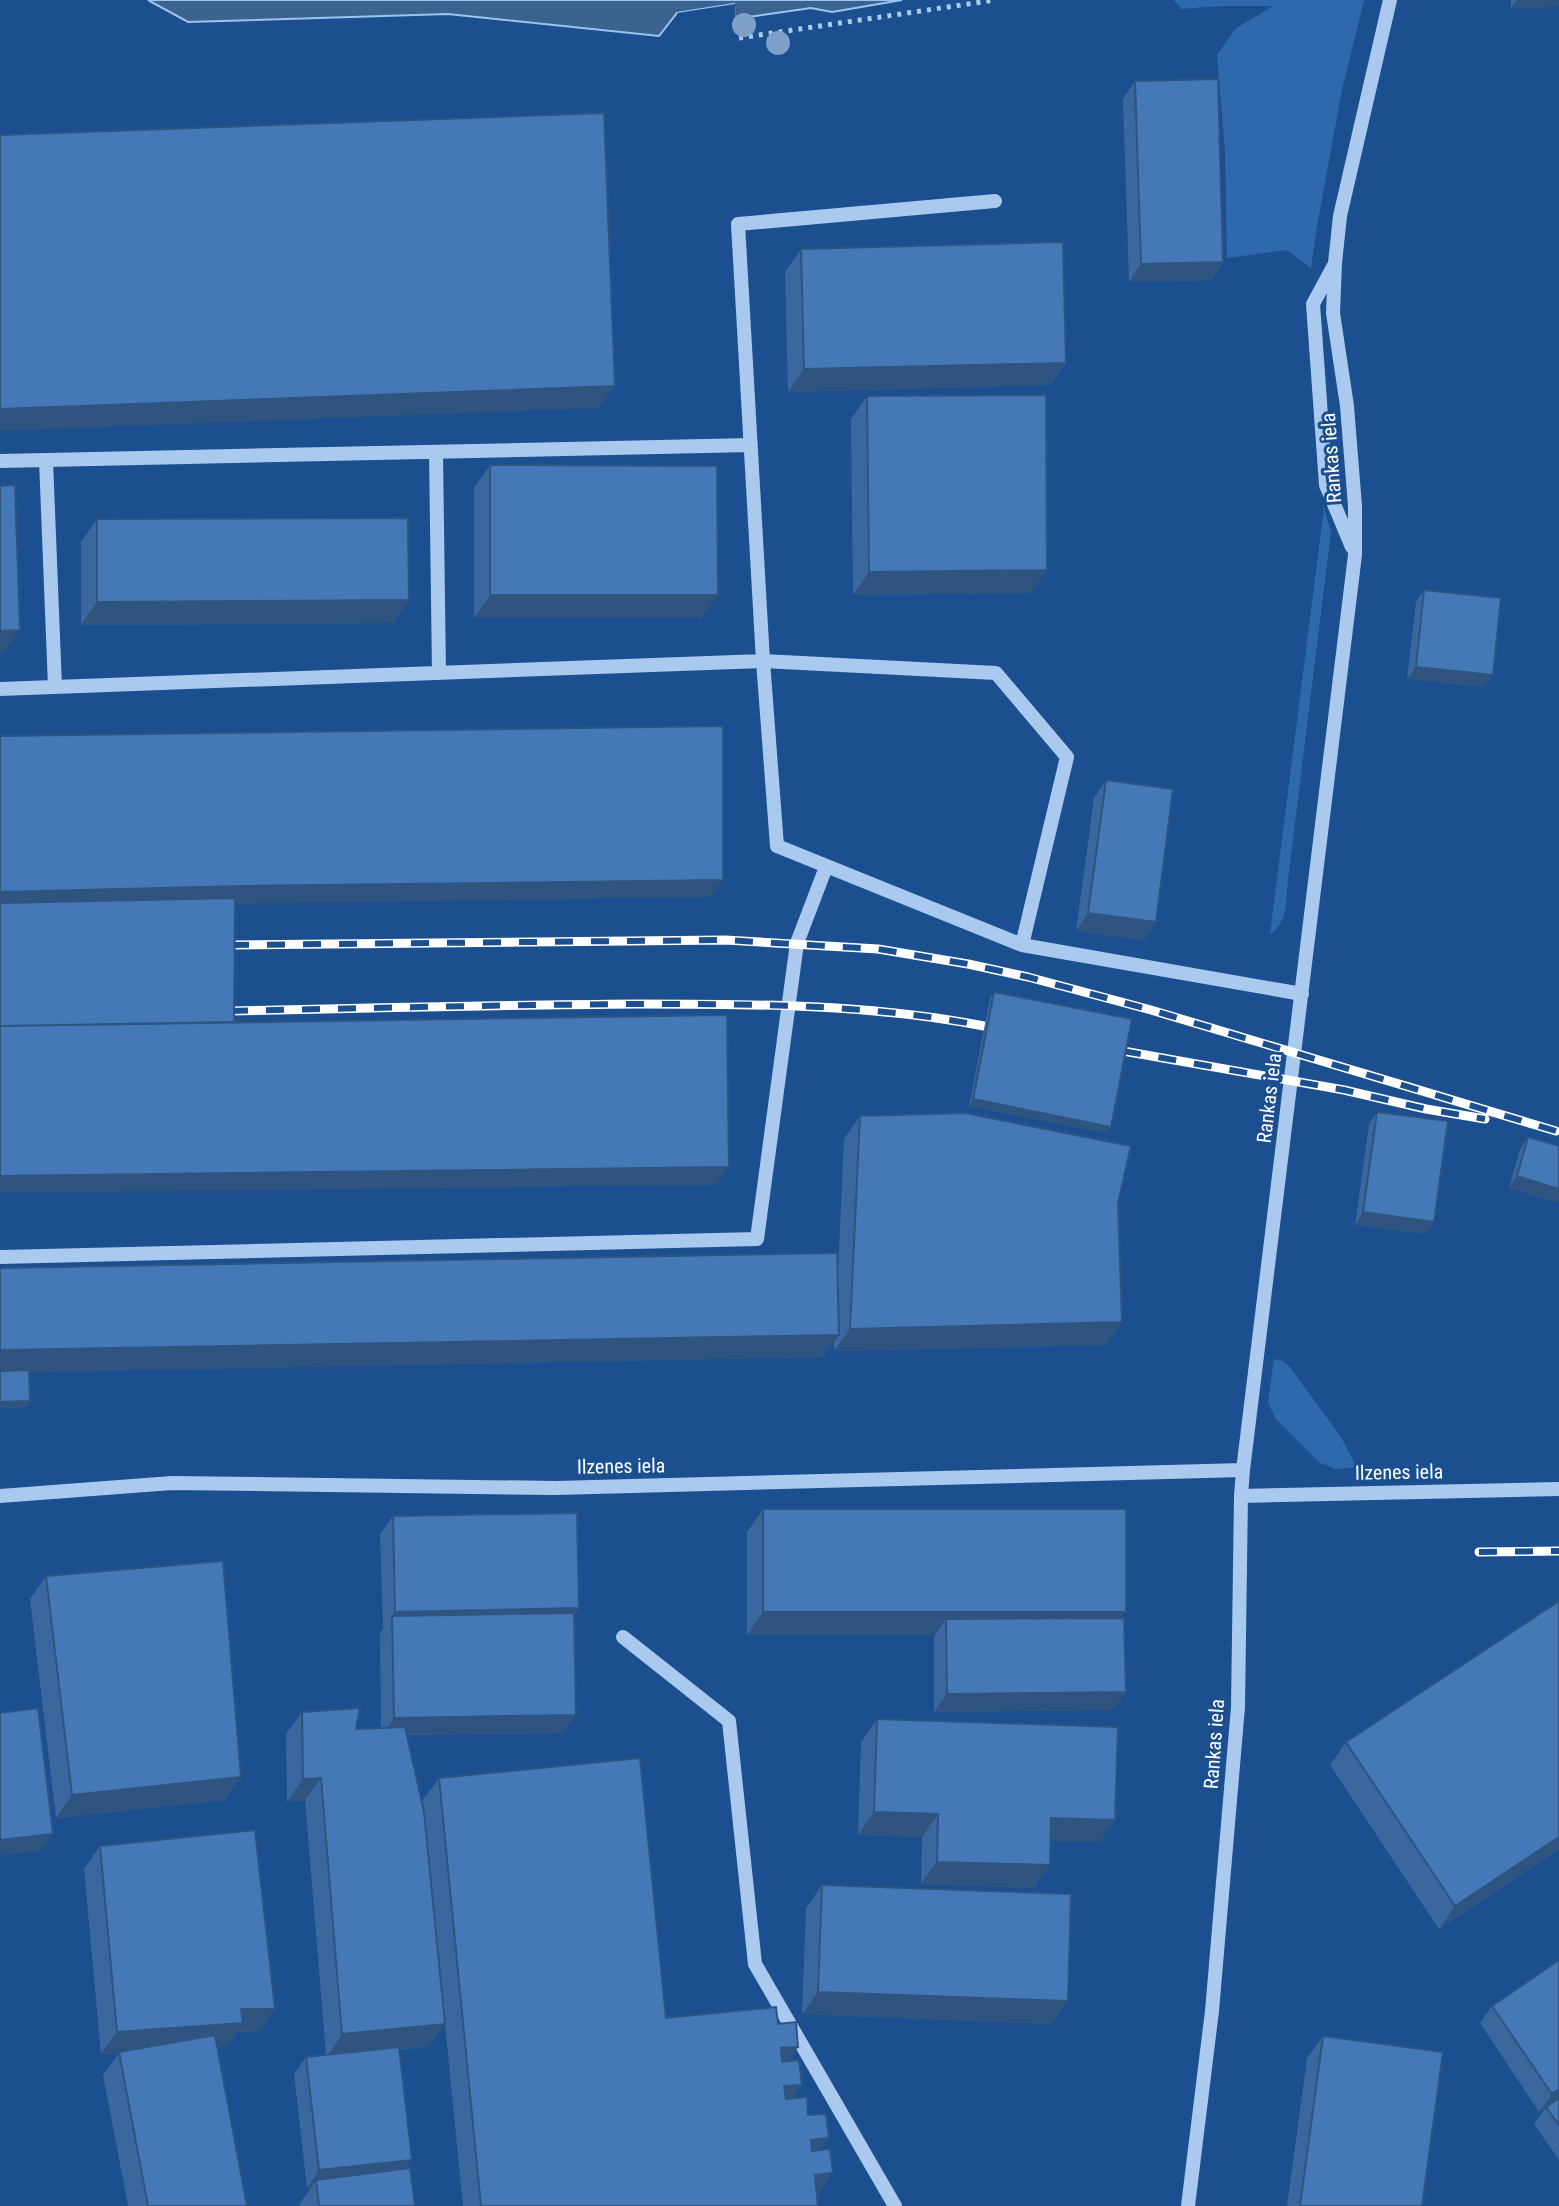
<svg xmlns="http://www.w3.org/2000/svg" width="1559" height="2206" font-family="'Roboto Condensed',sans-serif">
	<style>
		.green { fill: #2e69ad }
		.water { fill: #3c6290; stroke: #9cc4f0; stroke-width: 2 }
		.pier { fill: #1b4f8f }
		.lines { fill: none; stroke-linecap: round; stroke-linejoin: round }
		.path { stroke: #a9c9ee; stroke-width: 5; stroke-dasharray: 4 6; stroke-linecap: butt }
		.minor { stroke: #a9c9ee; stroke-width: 14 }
		.rail-casing { stroke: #fff; stroke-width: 9 }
		.rail { stroke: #1b4f8f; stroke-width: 6; stroke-dasharray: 18; stroke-linecap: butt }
		.tree { fill: #7ea0ca }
		.wall { fill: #3a679d }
		.shaded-wall { fill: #305480 }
		.building { fill: #4478b7; stroke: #305480; stroke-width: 2 }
		.labels { text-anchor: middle; stroke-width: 6; stroke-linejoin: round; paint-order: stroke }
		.street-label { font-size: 20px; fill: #fff; stroke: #1b4f8f }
	</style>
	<rect width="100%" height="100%" fill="#1b4f8f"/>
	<path class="green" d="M1174,0H1364L1342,90L1317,226L1311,268L1287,250L1227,258L1225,152L1217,55L1235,29L1273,6H1223L1181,9Z
		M1324,507L1331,532L1288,880C1286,899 1288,924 1270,934Z
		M1274,1359L1283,1361L1289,1366L1341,1437L1357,1467L1336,1469L1320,1463L1275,1418L1268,1402Z"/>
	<path class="water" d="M148,0H902L832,12L811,8L735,19L734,4L677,13L659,36L448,14L188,22Z"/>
	<path class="pier" d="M735,4L736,23L732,21L731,9L679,16L678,18L677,13Z"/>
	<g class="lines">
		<path class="path" d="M739,38L995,0"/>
		<path class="minor" d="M995,201L738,224L763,661L777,846L1022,945L1302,994
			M1333,267L1313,304L1326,485L1352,547
			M436,452L439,673
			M46,460L55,687
			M0,461L751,445
			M0,689L763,661L996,673L1067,757L1022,945
			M0,1257L757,1239L797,943L826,867
			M0,1496L172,1483L556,1488L1243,1470
			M1241,1496L1559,1489
			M623,1637L729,1721L755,1964L895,2206
			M1188,2206L1212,2011L1238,1707L1241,1496L1243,1470L1355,555V506L1347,406L1333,313L1335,263L1340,216L1390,0"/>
		<defs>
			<path id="rail" d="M231,945L725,940L878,949L968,964L1028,977L1151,1010L1556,1131
				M230,1011C366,1008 502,1005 638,1004C754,1004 871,1004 984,1026
				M1123,1051L1344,1090L1426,1109L1485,1119
				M1479,1552L1559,1551"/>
		</defs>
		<use href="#rail" class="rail-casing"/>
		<use href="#rail" class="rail"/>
	</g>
	<g class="tree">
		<circle cx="744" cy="25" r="12"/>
		<circle cx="778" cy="43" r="12"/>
	</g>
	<path class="wall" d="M1511,0H1559L1511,9Z
		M1135,81L1223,262L1211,280L1129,282L1123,99Z
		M801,249L1066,363L1050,385L788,392L785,272Z
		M867,396L1031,593L853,595L851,419Z
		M490,465L702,618H474V488Z
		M97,519L409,600L393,623L81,625V542Z
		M1424,590L1484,687L1407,679L1416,602Z
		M1106,780L1156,922L1144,940L1076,931L1094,798Z
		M994,992L1107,1133L969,1106L990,998Z
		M1377,1112L1434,1222L1426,1234L1355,1225L1369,1124Z
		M860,1116L1118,1203L1106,1345L834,1351V1341L823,1357L29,1372L30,1401L26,1407L0,1408V1268L838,1272L844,1139Z
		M1528,1137L1559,1146V1203L1509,1188L1520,1149Z
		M763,1509L1121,1618L1113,1710L934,1712V1637L935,1635H747V1532Z
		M393,1516L579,1608L574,1615L563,1733L407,1735L436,1937L423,1800L439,1778L666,2018L778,2024L798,2047L788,2061L802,2085L792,2098L829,2138L821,2150L817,2196L818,2206H463L445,2024L429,2046L399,2050L412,2160L406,2168L415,2206H300V2203L311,2188H307L294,2074L306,2057L326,2055L305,1800L287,1802L286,1734L302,1712L356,1729L381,1728L380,1633L383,1629L380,1534Z
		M46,1576L225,1800L56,1818L30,1599Z
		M1559,1601V1849L1439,1929L1330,1765L1346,1742Z
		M877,1719L1115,1820L1099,1842L1051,1841L1034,1888L921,1884L922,1837L858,1835L861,1742Z
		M100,1846L259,2031L237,2032L228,2045L217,2046L247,2206H128L103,2075L119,2053L101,2054L84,1869Z
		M822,1885L1052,2024L802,2014L806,1908Z
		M1559,1960V2160L1534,2124L1546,2107L1539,2112L1480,2023L1492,2006Z
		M1323,2036L1422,2206H1287L1307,2058Z"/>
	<path class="shaded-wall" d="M1517,0H1559V7L1511,9Z
		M1223,262L1211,280L1129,282L1141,264Z
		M1066,363L1050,385L788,392L804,369Z
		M615,386L599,408L0,431V409Z
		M1047,570L1031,593L853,595L869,572Z
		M490,595H718L702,618H474Z
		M409,600L393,623L81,625L97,602Z
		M20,630L4,653H0V631Z
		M1416,667L1493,675L1484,687L1407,679Z
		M723,880L711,897L231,904L0,909V892L243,886Z
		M1088,913L1156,922L1144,940L1076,931Z
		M973,1099L1111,1127L1107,1133L969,1106Z
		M729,1167L716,1185L0,1193V1176Z
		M1517,1176L1559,1189V1203L1509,1188Z
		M1363,1212L1434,1222L1426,1234L1355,1225Z
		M1122,1322L1106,1345L834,1351L850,1329Z
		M839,1335L823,1357L0,1373V1350Z
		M30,1401L26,1407L0,1408V1402Z
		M579,1608L567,1626L392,1616L382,1629L395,1612Z
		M763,1612H1126L1110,1634L946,1619L935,1635H747Z
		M1126,1692L1113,1710L934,1712L947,1694Z
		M576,1715L563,1733L382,1735L394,1718Z
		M241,1777L225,1800L56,1818L72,1795Z
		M321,1778L305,1800L287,1802L303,1779Z
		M874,1812L938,1814L922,1837L858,1835Z
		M1051,1818L1115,1820L1099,1842L1035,1841Z
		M53,1834L41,1851L0,1856V1840Z
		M1559,1837V1849L1439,1929L1455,1906Z
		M937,1862L1050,1865L1034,1888L921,1884Z
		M818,1992L1068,2001L1052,2024L802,2014Z
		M241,2009H275L259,2031L237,2032L228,2045L101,2054L117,2032Z
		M445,2024L429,2046L327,2057L342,2034Z
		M798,2047L782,2069L781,2048Z
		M802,2085L786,2108L784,2086Z
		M1559,2089V2098L1539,2112L1552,2094Z
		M829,2138L813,2161L811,2140Z
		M412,2160L400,2178L316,2180L311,2188H307L319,2170Z
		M833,2173L817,2196L815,2175Z"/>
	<path class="building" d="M1218,79L1223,262L1141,264L1135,81Z
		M604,113L615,386L0,409V135Z
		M1063,242L1066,363L804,369L801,249Z
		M1046,395L1047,570L869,572L867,396Z
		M490,465L717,466L718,595H490Z
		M15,485L20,630L0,631V486Z
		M408,518L409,600L97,602V519Z
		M1424,590L1501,598L1493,675L1416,667Z
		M723,726V880L243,886L0,892V736Z
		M1106,780L1173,789L1156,922L1088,913Z
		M235,898L234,1022L0,1026V903Z
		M994,992L1132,1019L1111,1127L973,1099Z
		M727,1015L729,1167L0,1176V1026Z
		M1377,1112L1448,1121L1434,1222L1363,1212Z
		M965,1113L1131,1146L1118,1203L1122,1322L850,1329L860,1116Z
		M1528,1137L1559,1146V1189L1517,1176Z
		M837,1253L839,1335L0,1350V1268Z
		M29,1370L30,1401L0,1402V1371Z
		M763,1509H1126V1612H763Z
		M577,1513L579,1608L395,1612L393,1516Z
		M223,1561L241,1777L72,1795L46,1576Z
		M1559,1601V1837L1455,1906L1346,1742Z
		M574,1613L576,1715L394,1718L392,1616Z
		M1124,1618L1126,1692L947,1694L946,1619Z
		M38,1708L53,1834L0,1840V1713Z
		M360,1708L356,1729L405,1727L424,1812L445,2024L342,2034L321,1778L303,1779L302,1712Z
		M877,1719L1118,1727L1115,1820L1051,1818L1050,1865L937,1862L938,1814L874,1812Z
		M640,1758L666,2018L776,2007L778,2024L796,2022L798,2047L781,2048L782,2062L799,2060L802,2085L784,2086L786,2099L807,2097L808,2115L826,2114L829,2138L811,2140L812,2151L830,2149L833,2173L815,2175L818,2206H481L439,1778Z
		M255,1830L275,2009H241L243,2023L117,2032L100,1846Z
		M822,1885L1071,1894L1068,2001L818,1992Z
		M1559,1960V2089L1552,2094L1492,2006Z
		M215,2035L247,2206H148L119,2052Z
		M1323,2036L1443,2052L1422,2206H1300Z
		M399,2047L412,2160L319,2170L306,2057Z
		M1559,2098V2125L1546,2107Z
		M410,2168L415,2206H319L316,2180Z"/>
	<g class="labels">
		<g class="street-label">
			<text transform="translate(1331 458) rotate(-94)" y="7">Rankas iela</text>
			<text transform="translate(1269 1098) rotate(-83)" y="7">Rankas iela</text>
			<text transform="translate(621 1466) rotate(-1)" y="7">Ilzenes iela</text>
			<text transform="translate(1399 1472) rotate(-1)" y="7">Ilzenes iela</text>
			<text transform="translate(1214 1744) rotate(-86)" y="7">Rankas iela</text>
		</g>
	</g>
</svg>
